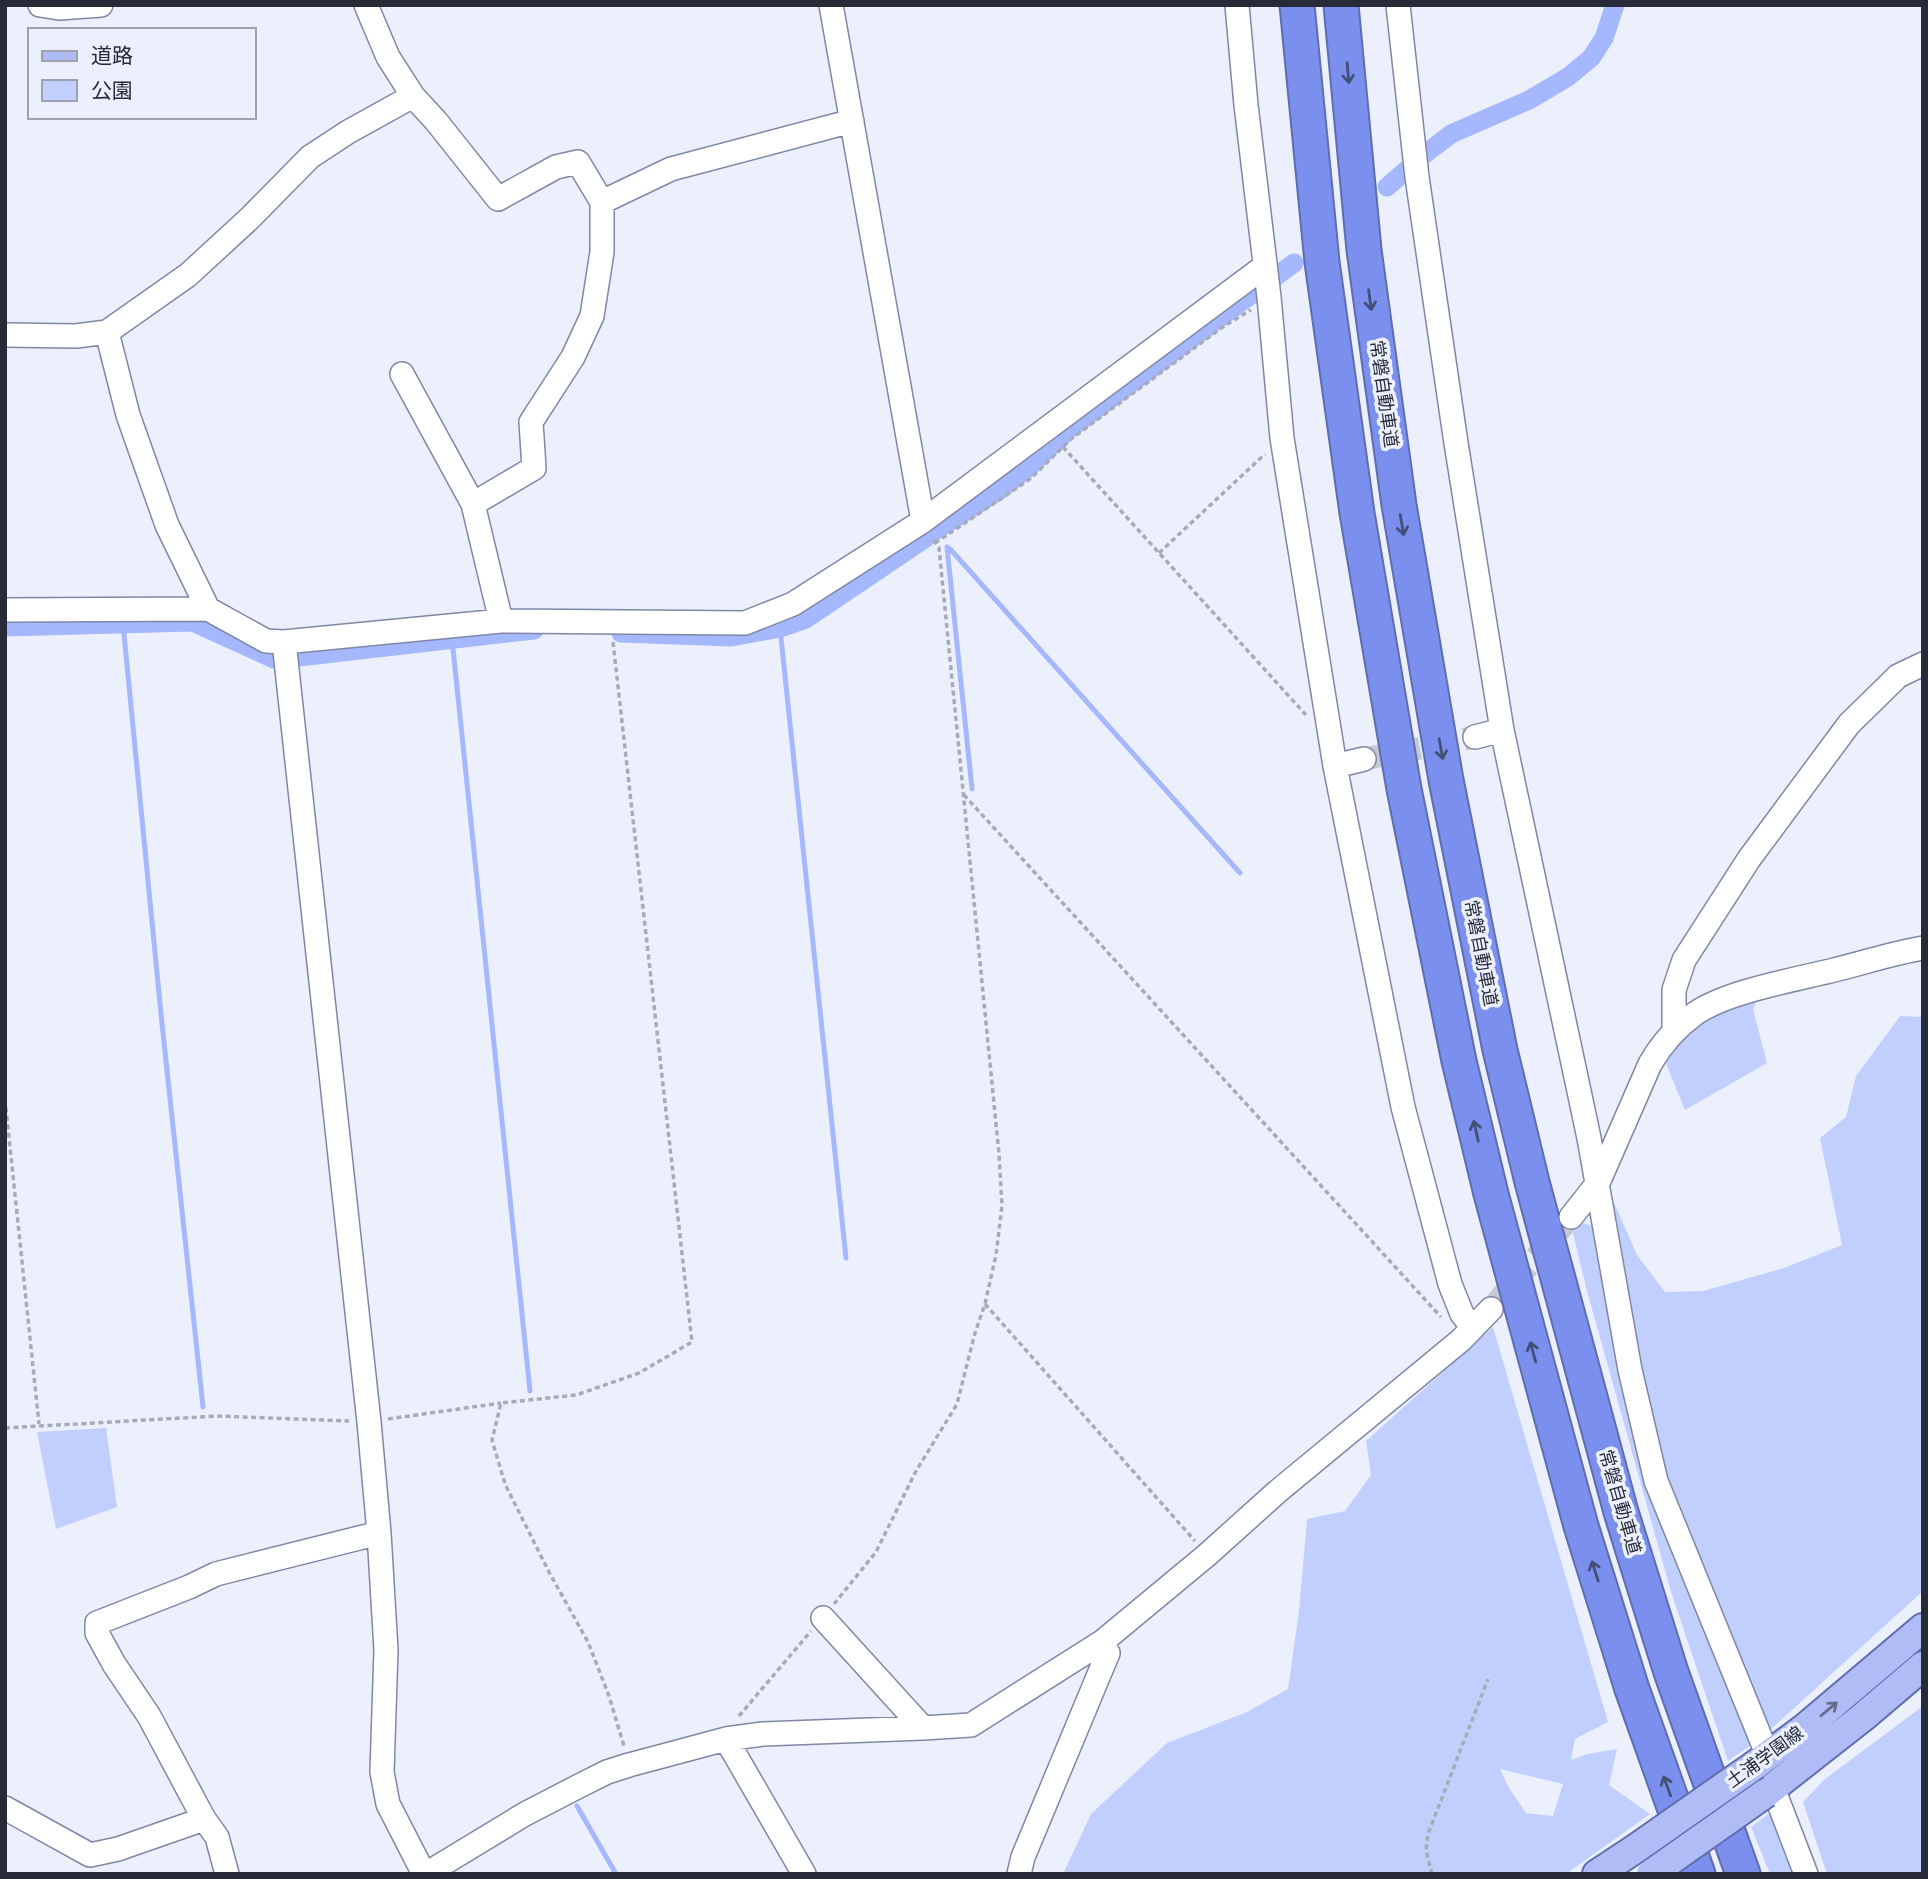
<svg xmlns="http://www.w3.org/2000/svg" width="1928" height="1879" font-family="'IBM Plex Serif','Noto Sans JP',serif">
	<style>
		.green { fill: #c1cfff; fill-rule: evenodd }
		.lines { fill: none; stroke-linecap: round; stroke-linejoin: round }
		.stream { stroke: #a5b7fd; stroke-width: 5 }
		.canal { stroke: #a5b7fd; stroke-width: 19 }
		.minor-tunnel { stroke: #c5c9d5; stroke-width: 23; stroke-dasharray: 23 11; stroke-linecap: butt }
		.minor-casing { stroke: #7f87a5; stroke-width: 26 }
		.major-casing { stroke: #5e6dae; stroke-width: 32 }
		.highway-casing { stroke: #5e6dae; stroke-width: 37 }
		.path { stroke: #a7abb8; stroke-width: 3.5; stroke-dasharray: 5 3.5; stroke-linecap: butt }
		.minor { stroke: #fff; stroke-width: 23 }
		.major { stroke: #b0bcf5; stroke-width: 28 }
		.highway { stroke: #7b90ee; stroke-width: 33 }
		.major-bridge-casing { stroke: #5e6dae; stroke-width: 32; stroke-linecap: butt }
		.major-bridge { stroke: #b0bcf5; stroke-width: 28 }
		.oneway { stroke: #444e77 }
		.oneway2 { stroke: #656c8c }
		.labels { text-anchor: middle; stroke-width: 7; stroke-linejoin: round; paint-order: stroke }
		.street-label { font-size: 18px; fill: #272b37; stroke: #ecf0fd }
	</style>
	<rect width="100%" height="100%" fill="#ecf0fd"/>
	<path class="green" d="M1757,999L1753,1009L1767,1063L1685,1110L1667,1066L1665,1058L1696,1026L1708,1017Z
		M1900,1016L1923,1017V1591L1770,1730L1666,1476L1625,1300L1613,1200L1637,1255L1665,1292L1703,1291L1784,1268L1842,1245L1820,1138L1846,1117L1856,1076Z
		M1578,1221L1594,1227L1646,1477L1753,1744L1728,1761L1671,1592L1587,1291L1571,1225Z
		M1493,1327L1608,1722L1575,1739L1571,1760L1587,1754L1617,1749L1609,1785L1650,1814L1566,1874H1063L1091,1814L1167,1743L1247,1712L1288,1689L1299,1611L1307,1519L1345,1511L1371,1475L1366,1441ZM1500,1769L1563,1784L1553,1816L1526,1813L1509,1788Z
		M106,1428L117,1507L56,1529L37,1432Z
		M1923,1706V1874H1827L1803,1802L1825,1779Z
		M1775,1809L1798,1874H1770L1751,1827Z"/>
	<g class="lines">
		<path class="stream" d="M947,547L951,550L1240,873
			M947,547L972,789
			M123,624L161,1014L203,1407
			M780,628L846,1258
			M452,639L530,1391
			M577,1806L616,1874"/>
		<path class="canal" d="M1425,154L1451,134L1529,100L1568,77L1591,58L1604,38L1615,5
			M1387,187L1410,167
			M1275,277L1294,263
			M935,531L1000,490L1029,467L1068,430L1256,291
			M5,627L193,622L274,659
			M621,633L731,637L780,628L806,619L926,538
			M299,657L534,630"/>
		<path class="minor-tunnel" d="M1364,759L1475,737
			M1491,1309L1571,1217"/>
		<defs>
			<path id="minor" d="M40,5L59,8L101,5
				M366,5L388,57L413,96L436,121L498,199L556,167L578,162L602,202V252L592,316L573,357L531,422L534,468L473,504
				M831,5L923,521
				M1237,5L1246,105L1269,297L1282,438L1335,766L1403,1107L1450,1284L1462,1314L1473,1328
				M1398,5L1417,177L1456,443L1502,730L1589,1138L1630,1370L1656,1481L1768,1756
				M602,202L671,169L852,121
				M107,332L128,415L167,525L208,609
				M5,335L76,336L107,332L188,275L250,218L310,157L348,132L413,96
				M402,374L473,504L501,621
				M5,610L208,609L266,641L284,642L501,621L745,623L793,604L923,521L1265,266
				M284,642L369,1422L379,1533L386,1650L382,1772L388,1804L424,1874
				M1475,737L1502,730
				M1335,766L1364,759
				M1674,1030V990L1684,960L1749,859L1849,724L1898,676L1923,664
				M1571,1217L1598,1183L1650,1064C1662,1043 1676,1027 1696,1013C1729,991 1794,980 1834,970C1863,963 1893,953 1923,948
				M823,1618L923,1728
				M726,1739L804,1874
				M1773,1788L1806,1874
				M5,1808L90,1855L118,1849L204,1819
				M227,1874L217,1837L204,1819L149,1716L114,1664L97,1633V1623L189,1587L216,1574L379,1533
				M426,1874L525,1814L581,1785L607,1772L629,1765L726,1739L763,1734L923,1728L971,1725L1102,1642L1207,1555L1277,1492L1461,1340L1491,1309
				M1019,1874L1023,1857L1108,1653L1102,1642"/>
			<path id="major" d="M1755,1765L1806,1727L1923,1628
				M1766,1793L1863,1717L1923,1666
				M1597,1874L1635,1849"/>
			<path id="highway" d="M1297,5L1322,262L1357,513L1404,789L1459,1061L1491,1194L1581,1526L1632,1689L1698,1874
				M1341,5L1364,250L1399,505L1446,780L1500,1050L1532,1182L1621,1512L1671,1672L1743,1874"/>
		</defs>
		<use href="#minor" class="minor-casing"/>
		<use href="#major" class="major-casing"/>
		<use href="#highway" class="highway-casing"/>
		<path class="path" d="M1063,447L1306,715
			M935,543L1030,479L1071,439L1224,326L1251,310
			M1159,553L1265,454
			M613,642L692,1342L639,1373L576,1395L501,1403L492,1440L505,1484L549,1572L588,1642L609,1696L624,1746
			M964,795L1441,1317
			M5,1099L39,1424
			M985,1304L1195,1541
			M388,1419L501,1403
			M5,1428L217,1416L349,1421
			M834,1604L876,1552L916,1471L957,1404L975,1333L985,1304L996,1255L1002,1206L999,1154L939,548L932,538
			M739,1716L811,1631
			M1432,1874L1426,1851L1428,1834L1488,1679"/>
		<use href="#minor" class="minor"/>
		<use href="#major" class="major"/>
		<use href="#highway" class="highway"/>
		<defs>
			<path id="major-bridge" d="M1635,1849L1755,1765
				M1651,1874L1766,1793"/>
		</defs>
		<use href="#major-bridge" class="major-bridge-casing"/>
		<use href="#major-bridge" class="major-bridge"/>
	</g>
	<defs><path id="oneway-shaft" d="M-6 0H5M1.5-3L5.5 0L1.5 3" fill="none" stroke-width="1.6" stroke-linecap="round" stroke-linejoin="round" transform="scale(1.75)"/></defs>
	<g class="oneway">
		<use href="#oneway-shaft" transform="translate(1348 73) rotate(85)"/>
		<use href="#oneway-shaft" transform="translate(1370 300) rotate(82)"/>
		<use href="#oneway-shaft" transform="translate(1402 525) rotate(80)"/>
		<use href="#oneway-shaft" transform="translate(1441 749) rotate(80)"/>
		<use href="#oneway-shaft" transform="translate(1476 1131) rotate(-103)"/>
		<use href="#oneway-shaft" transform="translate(1533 1352) rotate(-105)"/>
		<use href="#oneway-shaft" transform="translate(1595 1571) rotate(-108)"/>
		<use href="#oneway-shaft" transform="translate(1667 1786) rotate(-110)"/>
	</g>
	<use class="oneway2" href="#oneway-shaft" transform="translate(1829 1709) rotate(-40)"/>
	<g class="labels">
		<g class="street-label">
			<text transform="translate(1384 394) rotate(82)" y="6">常磐自動車道</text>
			<text transform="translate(1481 953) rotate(79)" y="6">常磐自動車道</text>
			<text transform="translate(1620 1502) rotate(74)" y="6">常磐自動車道</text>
			<text transform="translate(1765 1757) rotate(-36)" y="6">土浦学園線</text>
		</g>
	</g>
	<rect width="1928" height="1879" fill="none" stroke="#272b37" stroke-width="14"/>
	<rect x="28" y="28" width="228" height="91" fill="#ecf0fd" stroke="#9da1ae" stroke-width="2"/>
	<rect x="42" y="51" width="35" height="10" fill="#b0bcf5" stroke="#9da1ae" stroke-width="2"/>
	<text x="91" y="63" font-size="21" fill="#272b37">道路</text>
	<rect x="42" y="80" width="35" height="21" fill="#c1cfff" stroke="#9da1ae" stroke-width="2"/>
	<text x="91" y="98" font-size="21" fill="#272b37">公園</text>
</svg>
